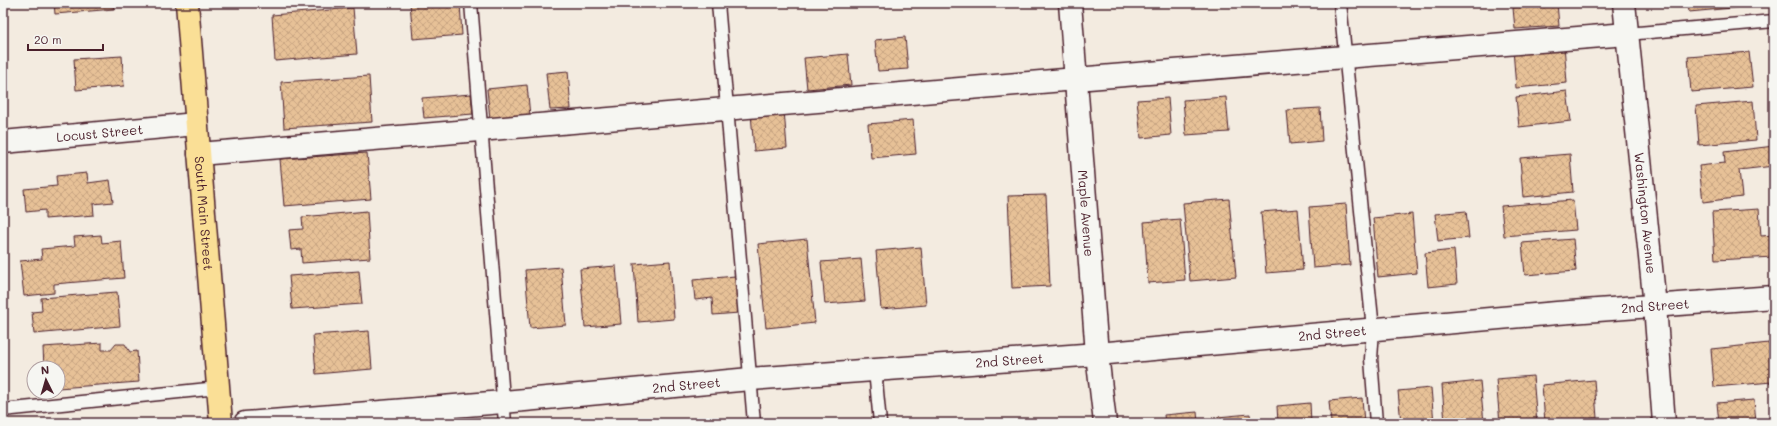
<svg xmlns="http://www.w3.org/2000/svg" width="1777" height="426" font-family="Mali,sans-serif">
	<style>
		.building { fill: url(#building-cross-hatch); stroke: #4a1f2b }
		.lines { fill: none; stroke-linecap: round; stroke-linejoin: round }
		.service-casing { stroke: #4a1f2b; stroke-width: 15 }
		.minor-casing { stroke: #4a1f2b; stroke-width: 25 }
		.primary-casing { stroke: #4a1f2b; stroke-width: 25 }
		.service { stroke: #f6f6f2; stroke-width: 12 }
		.minor { stroke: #f6f6f2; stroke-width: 22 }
		.primary { stroke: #fadf96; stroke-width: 22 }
		.labels { text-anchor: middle; stroke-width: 4; stroke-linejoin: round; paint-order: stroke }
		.street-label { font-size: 13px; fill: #4a1f2b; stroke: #f6f6f2 }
	</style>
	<defs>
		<pattern id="building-cross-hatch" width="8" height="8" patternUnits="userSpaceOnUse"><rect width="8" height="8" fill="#e7c197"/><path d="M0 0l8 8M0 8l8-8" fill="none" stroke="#c8a582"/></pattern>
	</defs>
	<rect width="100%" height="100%" fill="#f3ebe0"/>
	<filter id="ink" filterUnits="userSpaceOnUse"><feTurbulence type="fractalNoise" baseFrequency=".025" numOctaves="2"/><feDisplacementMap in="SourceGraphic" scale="8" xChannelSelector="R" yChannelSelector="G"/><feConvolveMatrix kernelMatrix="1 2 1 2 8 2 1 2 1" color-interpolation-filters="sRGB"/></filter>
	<g filter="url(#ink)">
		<path class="building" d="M54,3H113L114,9L55,14Z
			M410,3H460L462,35L413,39Z
			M1532,3H1557L1559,26L1515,29L1513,8L1532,6Z
			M1688,3H1743V7L1689,12Z
			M353,8L357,54L275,61L272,15Z
			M905,37L908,69L878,71L875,40Z
			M1564,45L1567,83L1516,88L1513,49Z
			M1749,52L1753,87L1691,92L1688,57Z
			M848,54L851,85L807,89L804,58Z
			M122,56L124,86L76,90L74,59Z
			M568,71L571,109L550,110L546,73Z
			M369,76L372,122L284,128L281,82Z
			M527,85L530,116L490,119L487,89Z
			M1567,91L1571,121L1519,127L1516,97Z
			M471,94L473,114L424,118L422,98Z
			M1226,97L1229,132L1186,135L1183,100Z
			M1168,98L1171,135L1141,138L1137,100Z
			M1753,101L1756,140L1699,145L1696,106Z
			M1320,108L1322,141L1290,144L1287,110Z
			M784,110L787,148L754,151L751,113Z
			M913,120L916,154L871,158L868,124Z
			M1774,146V166L1739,170L1742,197L1703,202L1699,166L1725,163L1724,152Z
			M367,153L371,199L284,206L280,159Z
			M1570,154L1573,192L1523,197L1520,158Z
			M87,173L88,183L110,180L113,202L93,204L94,215L45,219V210L26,212L24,189L57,186L56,176Z
			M1046,195L1050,286L1012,288L1008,196Z
			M1229,199L1236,277L1190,281L1183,203Z
			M1573,200L1576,230L1504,236L1501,206Z
			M1346,204L1350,265L1313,268L1309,207Z
			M1298,209L1303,270L1266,273L1261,212Z
			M1759,209L1761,236L1774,235V257L1715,260L1712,212Z
			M367,211L370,258L302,263L301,249L291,250L289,230L303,229L302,217Z
			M1466,211L1469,238L1438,241L1435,214Z
			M1412,214L1417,273L1378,277L1373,218Z
			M1180,219L1185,280L1148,283L1144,222Z
			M101,235L102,243L121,241L124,278L54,284V293L24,296L20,261L42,259L41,249L75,246L74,237Z
			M807,239L815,323L766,328L758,244Z
			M1573,239L1576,271L1525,275L1522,243Z
			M921,247L926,305L881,309L876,251Z
			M1454,250L1457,284L1428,287L1425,253Z
			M861,259L865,301L825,304L821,262Z
			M670,261L674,319L638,322L634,264Z
			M616,266L621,324L585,327L580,269Z
			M561,267L566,325L530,328L525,270Z
			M359,271L362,304L292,309L289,276Z
			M735,276L739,313L713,315L712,298L695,300L693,280Z
			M117,292L120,326L34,334L32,312L42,311L41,298Z
			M369,331L372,369L316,374L313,335Z
			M102,343V350H111L116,344H125L130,352L137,351L139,382L58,388V368H44L43,347Z
			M1769,343L1772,382L1714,387L1711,349Z
			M1533,376L1537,423H1500L1496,379Z
			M1594,380L1597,418L1545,422L1542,385Z
			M1480,381L1484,423H1445L1442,385Z
			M1431,388L1434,423H1401L1398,391Z
			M1362,398L1364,423H1331L1329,401Z
			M1754,400L1756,423H1719L1717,403Z
			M1310,403L1311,423H1278L1277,406Z
			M1197,412L1198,423H1165L1164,415Z
			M1250,414L1251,423H1217V417Z"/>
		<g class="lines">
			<defs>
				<path id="service" d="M471,3L505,423
					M718,3L754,423
					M1340,3L1373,329L1371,359L1376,423
					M1627,34L1774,21
					M875,370L880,423
					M3,410L218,388"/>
				<g id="minor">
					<path id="s1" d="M1070,3L1097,354L1105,423"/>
					<path id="s2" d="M1624,3L1655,306L1664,423"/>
					<path id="s3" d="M3,142L196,124"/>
					<path d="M199,154L1076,79L1627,34"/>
					<path id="s4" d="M245,423L503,402L750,379L1097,354L1557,313L1774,297"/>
				</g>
				<g id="primary">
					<path id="s5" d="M187,3L221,423"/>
				</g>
			</defs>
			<use href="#service" class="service-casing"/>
			<use href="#minor" class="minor-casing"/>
			<use href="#primary" class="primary-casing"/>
			<use href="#service" class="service"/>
			<use href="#minor" class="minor"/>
			<use href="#primary" class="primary"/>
		</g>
	</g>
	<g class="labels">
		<g class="street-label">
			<text dy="5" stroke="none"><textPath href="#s3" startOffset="97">Locust Street</textPath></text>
			<text dy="5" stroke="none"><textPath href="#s5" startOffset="211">South Main Street</textPath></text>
			<text dy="5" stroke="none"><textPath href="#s1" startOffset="211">Maple Avenue</textPath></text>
			<text dy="5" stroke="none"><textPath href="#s2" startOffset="211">Washington Avenue</textPath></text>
			<text dy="5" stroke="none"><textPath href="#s4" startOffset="1415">2nd Street</textPath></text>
			<text dy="5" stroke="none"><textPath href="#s4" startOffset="1091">2nd Street</textPath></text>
			<text dy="5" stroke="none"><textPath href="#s4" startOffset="767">2nd Street</textPath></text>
			<text dy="5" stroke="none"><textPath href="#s4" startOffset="443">2nd Street</textPath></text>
		</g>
	</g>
	<rect width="1777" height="426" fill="none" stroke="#f6f6f2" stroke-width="16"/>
	<rect x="8" y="8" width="1761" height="410" fill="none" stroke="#4a1f2b" stroke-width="1.5" filter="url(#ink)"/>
	<g transform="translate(46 380) rotate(355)"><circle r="19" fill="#f6f6f2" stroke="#b1a0a2"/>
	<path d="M0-3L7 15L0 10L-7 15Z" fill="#4a1f2b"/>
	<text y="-6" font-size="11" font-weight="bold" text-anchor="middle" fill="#4a1f2b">N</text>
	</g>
	<path d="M28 44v6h75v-6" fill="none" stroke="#4a1f2b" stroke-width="2"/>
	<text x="34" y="44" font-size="12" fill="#4a1f2b" stroke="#f6f6f2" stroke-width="3" paint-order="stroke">20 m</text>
</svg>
